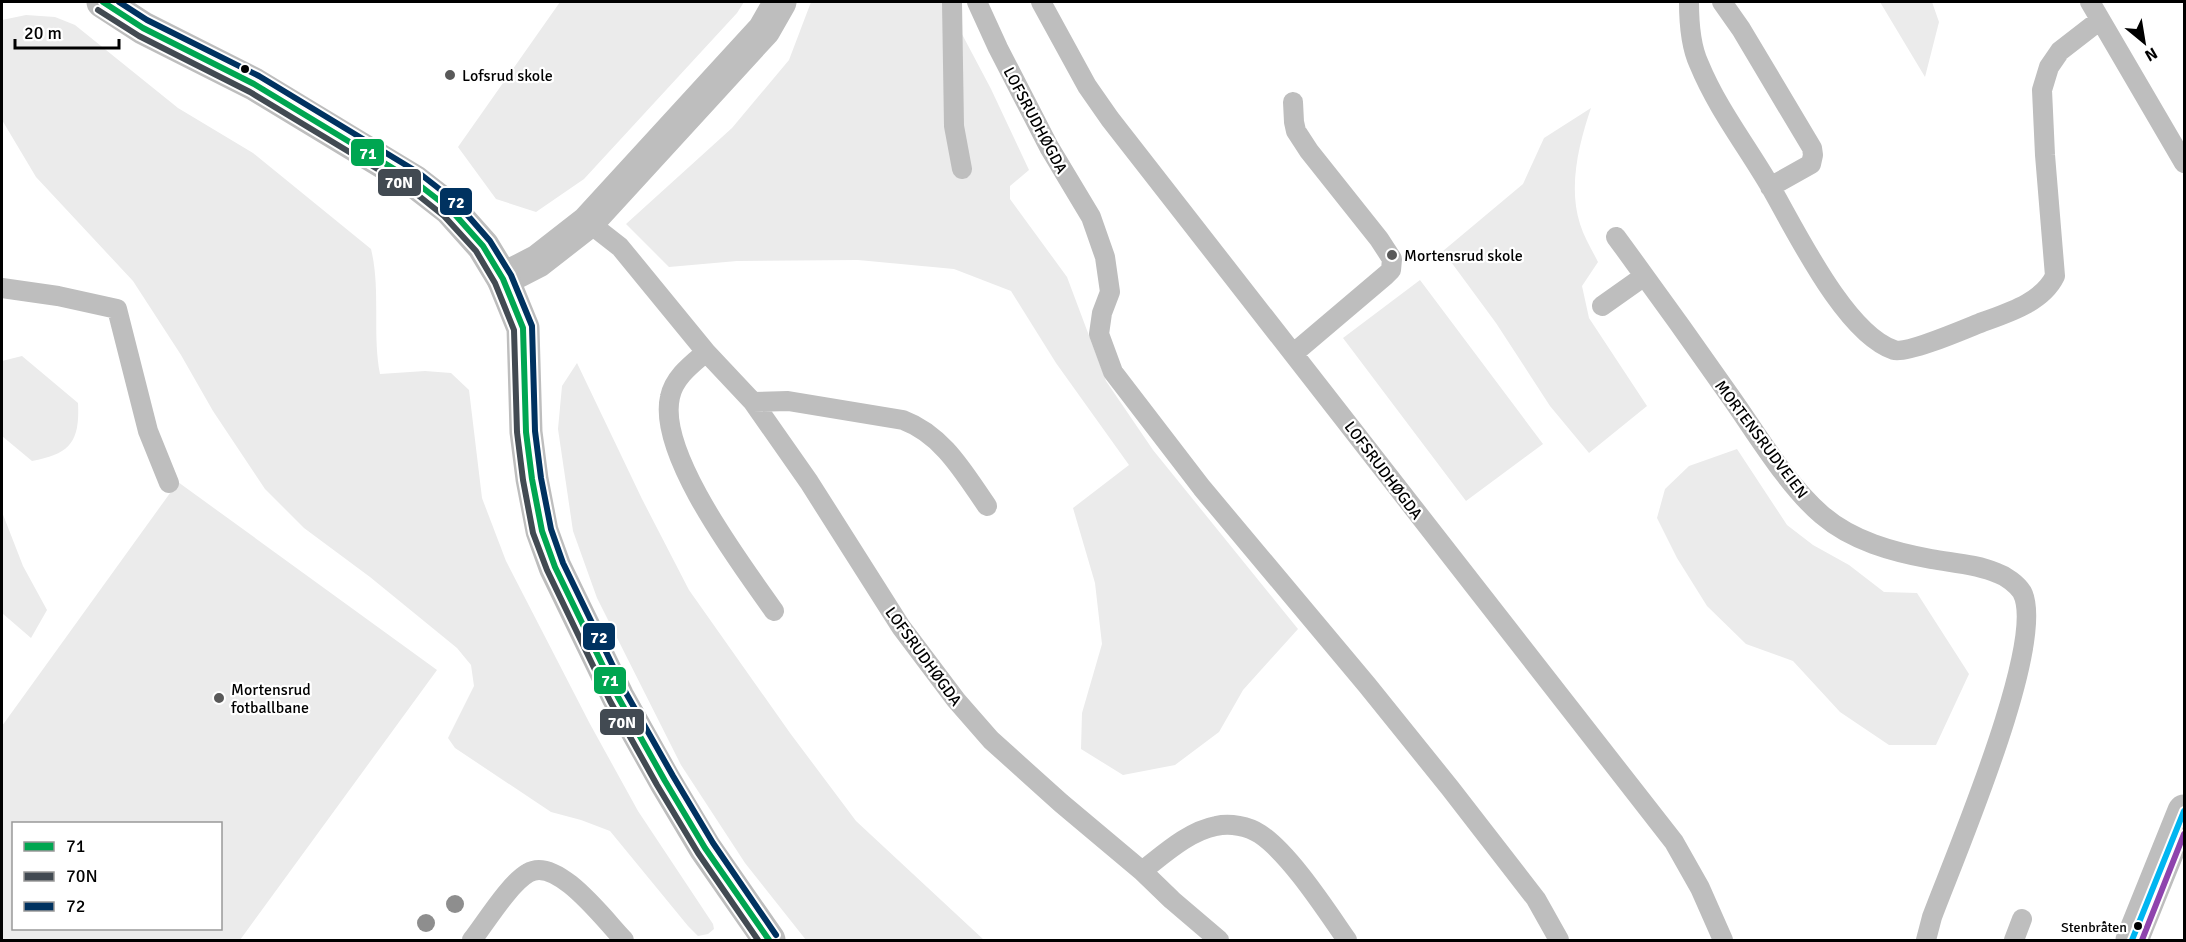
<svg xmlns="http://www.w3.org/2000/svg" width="2186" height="942" font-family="Signika,sans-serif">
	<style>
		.green { fill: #ebebeb; fill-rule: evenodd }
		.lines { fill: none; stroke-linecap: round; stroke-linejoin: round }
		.service { stroke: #bebebe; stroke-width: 20 }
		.minor { stroke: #bebebe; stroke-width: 33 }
		.tertiary { stroke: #bebebe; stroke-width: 33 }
		.bus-1-casing { stroke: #fff; stroke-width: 10 }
		.bus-2-casing { stroke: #fff; stroke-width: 10 }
		.bus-3-casing { stroke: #fff; stroke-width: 10 }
		.bus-4-casing { stroke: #fff; stroke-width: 10 }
		.bus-5-casing { stroke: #fff; stroke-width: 10 }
		.bus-1 { stroke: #00a651; stroke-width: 6 }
		.bus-2 { stroke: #424a52; stroke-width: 6 }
		.bus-3 { stroke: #003260; stroke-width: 6 }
		.bus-4 { stroke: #00b6f1; stroke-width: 6 }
		.bus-5 { stroke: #8e44ad; stroke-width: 6 }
		.tree { fill: #8e8e8e }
		.bus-dot { fill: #000; stroke: #fff; stroke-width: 2 }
		.poi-dot { fill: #595959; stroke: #fff; stroke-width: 2 }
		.labels { text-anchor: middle; stroke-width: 4.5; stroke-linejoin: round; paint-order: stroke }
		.bus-label { font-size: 14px; fill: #000; stroke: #fff; text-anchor: end }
		.poi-label { font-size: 16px; fill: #000; stroke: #fff; text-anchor: start }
		.street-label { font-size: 16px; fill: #000; stroke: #fff }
		.line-badge { stroke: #fff; stroke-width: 2 }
		.badge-label { font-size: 16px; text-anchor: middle; font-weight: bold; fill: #fff }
	</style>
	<rect width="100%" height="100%" fill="#fff"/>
	<path class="green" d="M560,2H744L737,13L584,179L536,212L496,199L458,147Z
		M811,2H945L991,89L1029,170L1010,186V199L1067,277L1106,381L1153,450L1298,629L1243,690L1219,732L1175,765L1123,775L1081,749L1082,713L1102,644L1095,583L1073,508L1129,465L1056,363L1011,291L954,269L858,260L737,261L669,267L626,224L732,128L789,60Z
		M1880,2H1932L1939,22L1925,77Z
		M26,15L55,17L75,25L178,108L253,153L371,249C381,290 372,333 380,374L425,371L451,373L469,390L482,498L506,561L590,724L638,811L713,924L714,929L708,934L698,936L688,926L610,831L581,820L551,812L455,748L448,738L474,686L471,665L457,648L370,577L304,528L265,489L213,411L181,355L133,281L36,177L2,120V20Z
		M1591,108C1579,143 1568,187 1580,224C1584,237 1592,250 1598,262L1582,286L1589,318L1647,406L1589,453L1550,406L1496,323L1443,251L1523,184L1544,138Z
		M1420,280L1543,444L1466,501L1343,338Z
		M22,356L78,403C80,442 70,454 32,461L2,436V361Z
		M577,363L642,499L689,590L790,733L856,821L984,940H806L745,863L681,765L597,598L573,531L558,429L562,386Z
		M1737,449L1787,525L1813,545L1849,565L1884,592L1917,593L1969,674L1936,745H1889L1840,712L1793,661L1746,644L1707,606L1677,558L1657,518L1665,489L1689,466Z
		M178,482L437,670L240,940H4L2,939V726ZM14,824H220V928H14Z
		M2,512L23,566L47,610L31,638L2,613Z"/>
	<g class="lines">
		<path class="service" d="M952,2L954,126L962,169
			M977,2L998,48L1049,147L1091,217L1105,257L1110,292L1102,313L1099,334L1113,372L1202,488L1367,685L1450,788L1536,899L1559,940
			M1041,2L1087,86L1110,119L1674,842L1700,888L1723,940
			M1689,2C1689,20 1691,47 1699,64C1717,108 1746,145 1770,186C1795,229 1845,334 1894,350C1907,354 1965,329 1980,323C2007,313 2042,303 2055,276L2045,155L2042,90L2049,67L2060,51L2100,20
			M1722,2L1741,29L1812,148L1813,155L1811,164L1770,187
			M2090,2L2184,163
			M1293,102L1294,122L1296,131L1309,151L1379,239L1392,259L1391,270L1386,275L1294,353
			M588,222L620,247L706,352L753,402L809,482L901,627L956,700L991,740L1061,803L1142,871L1172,900L1219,940
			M1616,237C1655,290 1693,343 1730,396C1757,434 1787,485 1822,515C1852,541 1893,552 1931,559C1953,563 1976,564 1997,573C2006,576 2017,584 2022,592C2048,641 1953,860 1932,917L1926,940
			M2,288L58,296L117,309L148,431L169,483
			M1602,306L1643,277
			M706,352C692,364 674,377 670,397C657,454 742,565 774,611
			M753,402L788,401L903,420C943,435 964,473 987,506
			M1142,871C1164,854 1189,831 1216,826C1230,823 1248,826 1260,834C1290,854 1326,910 1347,940
			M472,940C486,922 510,883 528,873C557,855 606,922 624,940
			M2014,940L2022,919"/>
		<path class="minor" d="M503,279L538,261L588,222L764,30L780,2"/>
		<path class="tertiary" d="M103,2L143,28L254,84L414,181L450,209L483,246L503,279L523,328L526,432L532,479L542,531L555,567L618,697L665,781L705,848L769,940
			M2132,940L2184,811"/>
		<defs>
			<path id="bus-1" d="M103,2L143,28L254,84L414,181L450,209L483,246L503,279L523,328L526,432L532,479L542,531L555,567L618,697L665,781L705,848L769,940"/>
			<path id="bus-2" d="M98,10L139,36L250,92L409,188L444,216L476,251L495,283L514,330L517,432L523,480L533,533L547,570L610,701L657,785L698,853L758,940"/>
			<path id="bus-3" d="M119,2L147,20L259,76L419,173L456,202L490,241L511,275L532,326L535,431L541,478L551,529L563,563L626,693L673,776L713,843L776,935"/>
			<path id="bus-4" d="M2132,940L2184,811"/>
			<path id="bus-5" d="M2142,940L2184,834"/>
		</defs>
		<use href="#bus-1" class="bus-1-casing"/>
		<use href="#bus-2" class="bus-2-casing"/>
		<use href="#bus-3" class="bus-3-casing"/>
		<use href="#bus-4" class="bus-4-casing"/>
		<use href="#bus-5" class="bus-5-casing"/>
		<use href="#bus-1" class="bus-1"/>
		<use href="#bus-2" class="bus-2"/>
		<use href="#bus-3" class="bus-3"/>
		<use href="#bus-4" class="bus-4"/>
		<use href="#bus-5" class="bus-5"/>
	</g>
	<g class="tree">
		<circle cx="455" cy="904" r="9"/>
		<circle cx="426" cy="923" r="9"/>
	</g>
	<g class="bus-dot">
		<circle cx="245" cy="69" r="5"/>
		<circle cx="2138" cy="926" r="5"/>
	</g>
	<g class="poi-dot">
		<circle cx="450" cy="75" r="6"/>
		<circle cx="1392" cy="255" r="6"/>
		<circle cx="219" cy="698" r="6"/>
	</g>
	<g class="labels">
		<g class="bus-label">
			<text x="2127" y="932">Stenbråten</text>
		</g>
		<g class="poi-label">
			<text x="462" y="81">Lofsrud skole</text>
			<text x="1404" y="261">Mortensrud skole</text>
			<text x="231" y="695">Mortensrud<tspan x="231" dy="18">fotballbane</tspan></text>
		</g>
		<g class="street-label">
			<text transform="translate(1036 120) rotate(62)" y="6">LOFSRUDHØGDA</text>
			<text transform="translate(1762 439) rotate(53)" y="6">MORTENSRUDVEIEN</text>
			<text transform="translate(1384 470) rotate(53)" y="6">LOFSRUDHØGDA</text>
			<text transform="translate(924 656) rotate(54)" y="6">LOFSRUDHØGDA</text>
		</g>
	</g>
	<g class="line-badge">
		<rect x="350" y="138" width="35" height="29" rx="6" fill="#00a651"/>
		<rect x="377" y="168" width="45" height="29" rx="6" fill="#424a52"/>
		<rect x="439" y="187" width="34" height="29" rx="6" fill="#003260"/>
		<rect x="582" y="622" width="34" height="29" rx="6" fill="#003260"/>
		<rect x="593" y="666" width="34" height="29" rx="6" fill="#00a651"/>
		<rect x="599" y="708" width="46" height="28" rx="6" fill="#424a52"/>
	</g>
	<g class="badge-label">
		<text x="368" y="159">71</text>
		<text x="399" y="188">70N</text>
		<text x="456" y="208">72</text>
		<text x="599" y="643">72</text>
		<text x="610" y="686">71</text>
		<text x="622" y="728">70N</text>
	</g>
	<rect width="2186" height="942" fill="none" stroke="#000000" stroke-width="6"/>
	<rect x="12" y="822" width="210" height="108" fill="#ffffff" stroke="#999999" stroke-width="1.5"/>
	<rect x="24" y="842" width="30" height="9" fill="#00a651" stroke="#999999" stroke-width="1.5"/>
	<text x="66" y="852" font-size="18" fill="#000000">71</text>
	<rect x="24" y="872" width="30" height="9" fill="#424a52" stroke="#999999" stroke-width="1.5"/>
	<text x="66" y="882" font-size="18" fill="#000000">70N</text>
	<rect x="24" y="902" width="30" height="9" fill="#003260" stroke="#999999" stroke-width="1.5"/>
	<text x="66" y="912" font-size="18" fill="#000000">72</text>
	<g transform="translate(2144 42) rotate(150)" stroke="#ffffff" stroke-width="4.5" paint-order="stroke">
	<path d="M0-4.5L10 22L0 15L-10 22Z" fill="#000000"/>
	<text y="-9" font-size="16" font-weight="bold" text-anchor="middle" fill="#000000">N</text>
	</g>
	<path d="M15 39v9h104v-9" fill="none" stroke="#000000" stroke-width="3"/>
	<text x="24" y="39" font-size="18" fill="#000000" stroke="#ffffff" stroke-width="4.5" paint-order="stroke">20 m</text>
</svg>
